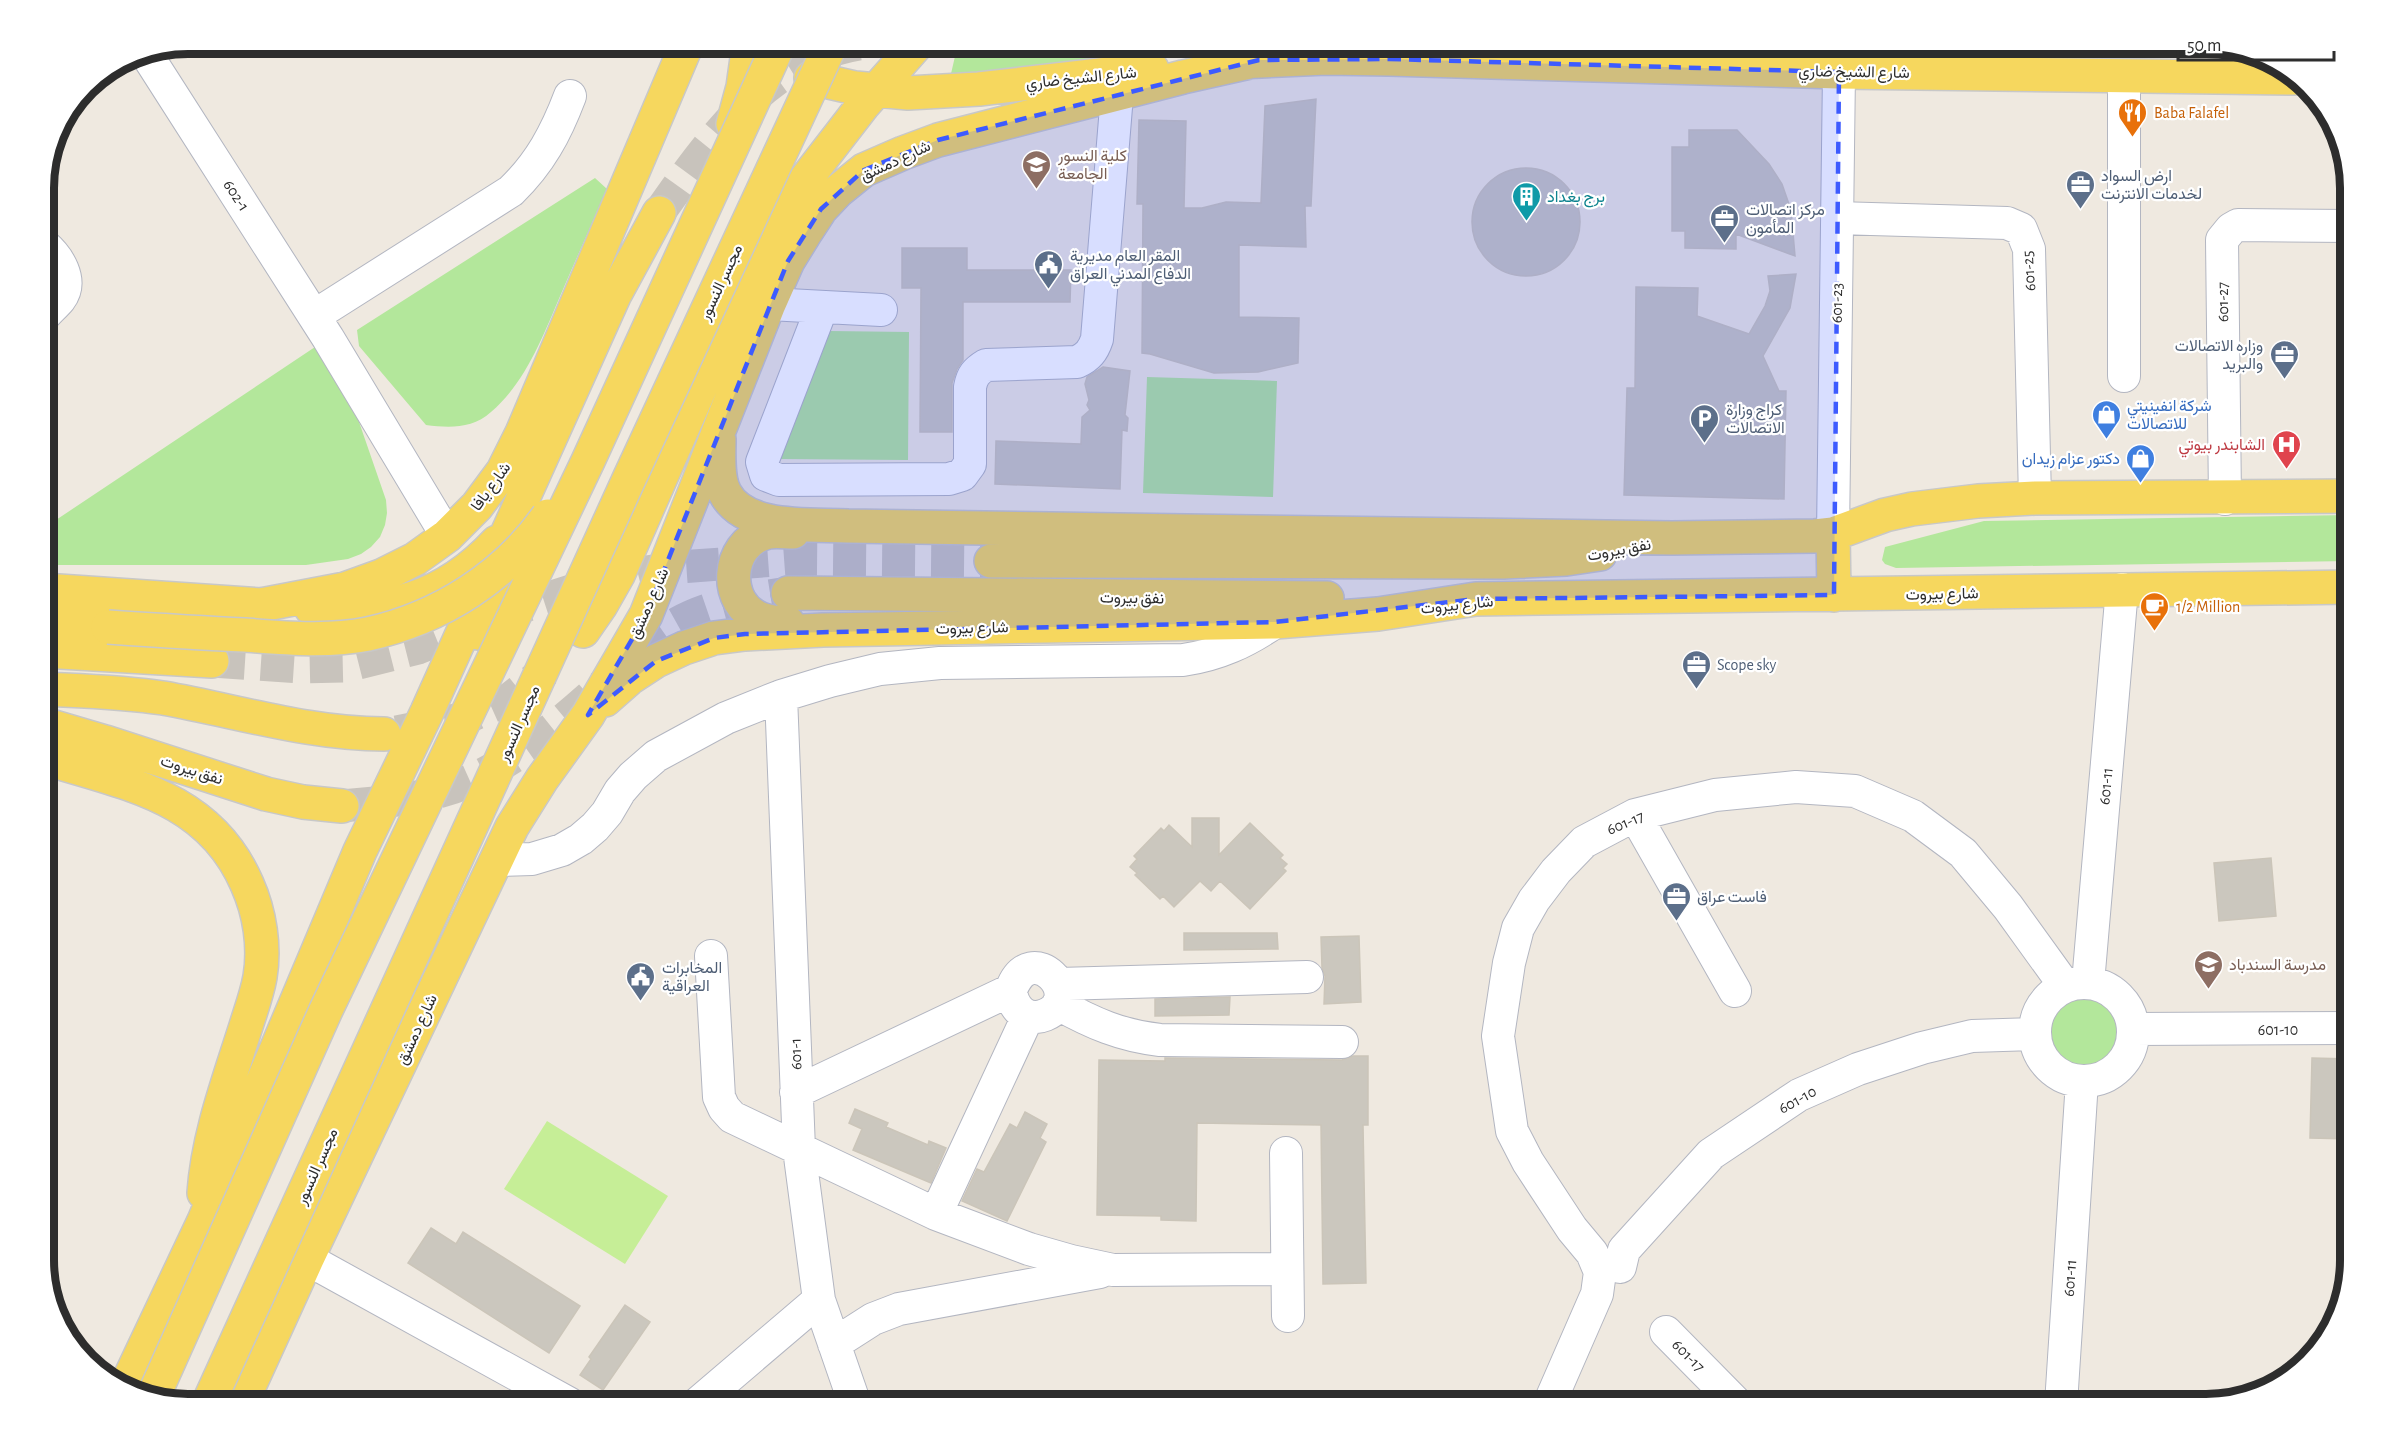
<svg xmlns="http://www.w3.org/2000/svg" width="2394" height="1448" font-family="'Alegreya Sans',Vazirmatn,sans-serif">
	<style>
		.green { fill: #b3e79b }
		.pitch { fill: #c6ee97 }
		.building { fill: #cbc7be; stroke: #cbc5b9; stroke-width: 1.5 }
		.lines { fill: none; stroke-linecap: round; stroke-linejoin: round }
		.major-tunnel { stroke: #c8c3bc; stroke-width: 33; stroke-dasharray: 33 16; stroke-linecap: butt }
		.minor-casing { stroke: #b3b6c1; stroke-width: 34 }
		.major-casing { stroke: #c8c8c8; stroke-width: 36 }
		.minor { stroke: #fff; stroke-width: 32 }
		.major { stroke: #f6d75e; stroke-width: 33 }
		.major-bridge-casing { stroke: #c8c8c8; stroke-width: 36; stroke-linecap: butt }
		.major-bridge { stroke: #f6d75e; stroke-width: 33 }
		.marked { fill: #3d5bff; fill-opacity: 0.2; stroke: #3d5bff; stroke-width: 4.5; stroke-dasharray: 12 8; stroke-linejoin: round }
		.labels { text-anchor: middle; stroke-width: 4.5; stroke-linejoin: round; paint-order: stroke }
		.street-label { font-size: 16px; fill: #2d2d2d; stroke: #fff }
		.food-label { font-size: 16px; fill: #c56008; stroke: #fff; text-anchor: start }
		.education-label { font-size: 16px; fill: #785e54; stroke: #fff; text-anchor: start }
		.service-label { font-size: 16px; fill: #4e5e75; stroke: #fff; text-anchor: start }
		.culture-label { font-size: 16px; fill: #0d838f; stroke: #fff; text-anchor: start }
		.shop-label { font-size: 16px; fill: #366cbe; stroke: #fff; text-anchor: start }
		.health-label { font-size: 16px; fill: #be3a42; stroke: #fff; text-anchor: end }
		.rim { fill: none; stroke: #2d2d2d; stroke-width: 8 }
	</style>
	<rect width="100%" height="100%" fill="#efe9e0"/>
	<path class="green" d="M994,47L1323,51V53L1190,55L1114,60L950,78L956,52Z
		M595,178L607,189C592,224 576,259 561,294C543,336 526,382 491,412C472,429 449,428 426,425L359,346L357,330Z
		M829,331L909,332L908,460L777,459Z
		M315,347L347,398L358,419L386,500L387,513L385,525L380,537L371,547L361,554L348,559L306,565H44V528Z
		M1147,377L1277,381L1273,497L1143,493Z
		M2350,515V561L1896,568L1885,564L1882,560L1885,547L1984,521Z
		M2048 1031a35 35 0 1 1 70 0a35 35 0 1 1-70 0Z"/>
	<path class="pitch" d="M547,1121L668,1196L625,1264L504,1189Z"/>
	<path class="building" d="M1316,99L1311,206H1305L1306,247L1239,245V317L1299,318L1298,363L1258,372L1214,373L1150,354L1142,353L1143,204H1137L1139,120L1186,121L1184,208H1202L1226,202L1261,203L1265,106Z
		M1689,130H1737L1769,164L1782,184L1791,210L1795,256L1736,234V249L1685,248V231H1672V147H1689Z
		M1472 222a54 54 0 1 1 108 0a54 54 0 1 1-108 0Z
		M902,248H967V270H1071L1070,302H963V360L957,369L952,383V432H920L921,288H902Z
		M1796,274L1790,308L1763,356L1779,391H1786L1784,499L1624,495L1627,388H1635L1636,287L1698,288L1697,316L1749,334L1765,306L1770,291L1768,276Z
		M1103,367L1130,371L1125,415L1128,418L1127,431L1122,430L1120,489L995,484L996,441L1081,444L1082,417L1090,410L1087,405L1089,400L1085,384L1087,377Z
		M1192,818H1219V855L1250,823L1283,855L1280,858L1287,864L1283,868L1286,871L1250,909L1220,881L1211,891L1200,881L1174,907L1163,896L1160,899L1135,875L1137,873L1130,867L1137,859L1134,856L1161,828L1164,831L1169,825L1192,847Z
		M2271,858L2276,916L2219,921L2214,863Z
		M1184,933H1277L1278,949L1184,950Z
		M1359,936L1361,1002L1324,1004L1325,976L1322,968L1321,937Z
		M1230,997L1229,1015L1155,1016V999Z
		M1353,1056H1368V1125H1363L1366,1283L1323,1284L1321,1125L1197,1123L1196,1221L1161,1220V1216L1097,1215L1099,1060L1165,1061V1058L1342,1060Z
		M2312,1058L2350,1059V1139L2310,1138Z
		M855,1109L888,1123L886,1127L928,1145L929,1141L946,1148L931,1183L853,1150L862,1129L849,1123Z
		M1025,1112L1047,1124L1040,1138L1046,1142L1007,1221L962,1201L977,1169L984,1172L1010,1124L1017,1128Z
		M431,1228L456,1244L463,1232L580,1306L549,1353L408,1263Z
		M625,1305L650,1322L603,1390L580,1375L591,1359L589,1357Z"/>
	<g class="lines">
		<path class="major-tunnel" d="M659,213C710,141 767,59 859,44
			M212,661L302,667L347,666L418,648L509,611L580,588L640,573L680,567L789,559L991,561
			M397,732L466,718L511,698L546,670
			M342,806C384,802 428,799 467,782C517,760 561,723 601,687C625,665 649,639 678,623C712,604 751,599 788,593"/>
		<defs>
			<path id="minor" d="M145,52L328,338L447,536
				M1837,218L2007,223L2021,229L2029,249L2035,498
				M44,245C58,257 74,280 60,299C55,305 49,310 44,316
				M769,304L881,310
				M822,307L762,462L766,475L779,480L949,479L962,475L970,464V387C972,376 976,371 986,365L1077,362C1088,357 1093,351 1097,339L1117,95
				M314,316L511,191C540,163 556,133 570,96
				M2124,376V76
				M2225,499L2222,240L2231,229L2238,225L2350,226
				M1833,534L1839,72
				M781,696L799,1149L819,1300L855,1404
				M1635,815L1735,991
				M497,860L532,859L562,850L581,839L595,827L607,813L620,791L633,776L656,756L726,718L781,696L830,681L880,669L940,663L1183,660C1218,655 1246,642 1275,622
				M711,956L719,1097L724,1108L732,1117L936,1214L1029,1249L1071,1261L1113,1270L1287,1269
				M2088,983L2122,589
				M2035 1032a49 49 0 1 1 98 0a49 49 0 1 1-98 0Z
				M1059,984L1307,977
				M1058,1004C1092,1023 1122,1036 1160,1040L1342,1042
				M2133,1029L2350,1028
				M796,1092L1011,990C1031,935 1088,998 1045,1015C1026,1023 1012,1007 1011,990
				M1286,1153L1288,1316
				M936,1214L1028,1016
				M307,1259L570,1404
				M1620,1267L1624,1250L1711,1154L1799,1095L1858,1069L1922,1048L1972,1036L2035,1034
				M1666,1332L1737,1404
				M834,1344L873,1319L899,1309L1100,1272
				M697,1404L819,1300
				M1549,1404L1597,1294L1600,1272L1592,1253L1572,1229L1528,1162L1512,1131L1498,1036L1509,963L1518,928L1534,900L1556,871L1584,842L1635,815L1715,795L1796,787L1855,791L1913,816L1963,853L2008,907L2065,986
				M2061,1404L2082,1081"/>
			<path id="major" d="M1239,62L1326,58L1389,59L1839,72L2294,78
				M811,78L855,88L908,93L979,89L1152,69
				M733,124L743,87L749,44
				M719,439C719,456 717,478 725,493C745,531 812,524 848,526L1672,538L1815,536L1833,534L1885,515L1912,509L1978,501L2035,498L2350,496
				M1833,534L1834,595
				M991,561L1503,562L1566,559L1600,554
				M44,590L261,605L345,589L381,576L415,559L447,536L477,506L503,471L522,433L687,44
				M788,593L1327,598
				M311,608C388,612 443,600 497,542
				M44,623L108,627
				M788,623C779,623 769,622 761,619C722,604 726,544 765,533C773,530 784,532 793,532
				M583,631L601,605L618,575L753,268L806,179L864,104L917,44
				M479,633L504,595L533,541
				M44,651L212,661
				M44,689C83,691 123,692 163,698C237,711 308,734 384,734
				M605,700L630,678L656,661L684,648L714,638L745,634L823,630L1275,622L1378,614L1476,599L2350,587
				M44,724L105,742L266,794L303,802L342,806
				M44,758C127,784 209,796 247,884C260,913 265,947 260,977C257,994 251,1010 246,1026C229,1080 208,1135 204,1193
				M125,1388L204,1221L360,851L427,712L614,296L659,213
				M241,1404L307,1259L512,827L542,779L588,715L646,615L769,304L788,261L804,235L821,209L838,191L864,170L903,153L938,140L1183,77L1259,60"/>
		</defs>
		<use href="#minor" class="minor-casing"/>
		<use href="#major" class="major-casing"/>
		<use href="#minor" class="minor"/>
		<use href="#major" class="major"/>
		<defs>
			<path id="major-bridge" d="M108,627C153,630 199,633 245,635C285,638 328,642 368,634C440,618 505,577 548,516
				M154,1395L326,1010L588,461L779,44
				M208,1404L629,479L831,44"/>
		</defs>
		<use href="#major-bridge" class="major-bridge-casing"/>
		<use href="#major-bridge" class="major-bridge"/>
	</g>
	<path class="marked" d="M1389,59L1839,72L1834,595L1476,599L1275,622L745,634L714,638L656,661L588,715L646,615L788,261L821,209L864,170L938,140L1259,60Z"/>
	<defs>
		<symbol id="restaurant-pin" viewBox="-11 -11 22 30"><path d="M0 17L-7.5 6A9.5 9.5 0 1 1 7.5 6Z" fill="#e8710a" stroke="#fff"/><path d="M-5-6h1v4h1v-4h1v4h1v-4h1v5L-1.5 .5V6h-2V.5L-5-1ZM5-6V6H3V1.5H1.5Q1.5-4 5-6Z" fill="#fff"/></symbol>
		<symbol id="university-pin" viewBox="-11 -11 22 30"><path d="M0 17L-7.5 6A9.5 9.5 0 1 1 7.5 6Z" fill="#8d6e63" stroke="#fff"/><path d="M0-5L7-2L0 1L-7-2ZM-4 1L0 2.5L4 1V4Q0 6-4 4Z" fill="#fff"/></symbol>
		<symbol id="office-pin" viewBox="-11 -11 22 30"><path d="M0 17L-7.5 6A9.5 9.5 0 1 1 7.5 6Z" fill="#5c6f8a" stroke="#fff"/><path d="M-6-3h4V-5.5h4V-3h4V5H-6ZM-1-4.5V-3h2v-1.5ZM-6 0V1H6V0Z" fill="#fff"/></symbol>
		<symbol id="building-pin" viewBox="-11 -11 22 30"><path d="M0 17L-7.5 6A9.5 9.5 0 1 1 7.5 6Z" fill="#0f9aa8" stroke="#fff"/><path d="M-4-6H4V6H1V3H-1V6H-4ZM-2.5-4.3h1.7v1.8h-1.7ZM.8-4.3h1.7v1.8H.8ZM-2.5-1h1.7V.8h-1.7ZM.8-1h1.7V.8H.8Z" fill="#fff"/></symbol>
		<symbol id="civic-pin" viewBox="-11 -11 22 30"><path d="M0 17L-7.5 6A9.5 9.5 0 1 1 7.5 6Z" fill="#5c6f8a" stroke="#fff"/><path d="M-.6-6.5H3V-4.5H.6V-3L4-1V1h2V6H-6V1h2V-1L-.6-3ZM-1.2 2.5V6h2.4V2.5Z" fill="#fff"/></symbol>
		<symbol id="shop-pin" viewBox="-11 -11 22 30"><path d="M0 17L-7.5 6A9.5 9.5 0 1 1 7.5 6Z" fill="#3f7fe0" stroke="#fff"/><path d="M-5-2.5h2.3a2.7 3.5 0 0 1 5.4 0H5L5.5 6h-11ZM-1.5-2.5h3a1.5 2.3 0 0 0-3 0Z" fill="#fff"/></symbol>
		<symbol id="parking-pin" viewBox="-11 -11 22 30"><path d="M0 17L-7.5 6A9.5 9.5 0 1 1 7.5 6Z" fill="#5c6f8a" stroke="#fff"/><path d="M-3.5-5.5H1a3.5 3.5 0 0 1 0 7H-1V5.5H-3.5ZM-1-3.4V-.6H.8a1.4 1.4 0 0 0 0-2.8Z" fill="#fff"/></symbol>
		<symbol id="hospital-pin" viewBox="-11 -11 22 30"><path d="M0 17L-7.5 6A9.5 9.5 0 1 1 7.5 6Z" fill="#e0444e" stroke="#fff"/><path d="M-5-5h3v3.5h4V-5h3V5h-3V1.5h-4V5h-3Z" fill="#fff"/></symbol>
		<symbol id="cafe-pin" viewBox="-11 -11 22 30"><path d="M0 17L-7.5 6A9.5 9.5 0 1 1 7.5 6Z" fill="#e8710a" stroke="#fff"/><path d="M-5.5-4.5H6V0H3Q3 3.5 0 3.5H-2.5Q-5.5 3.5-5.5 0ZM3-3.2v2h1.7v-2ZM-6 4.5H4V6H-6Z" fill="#fff"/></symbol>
		<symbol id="school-pin" viewBox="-11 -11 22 30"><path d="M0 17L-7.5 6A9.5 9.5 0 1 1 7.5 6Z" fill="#8d6e63" stroke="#fff"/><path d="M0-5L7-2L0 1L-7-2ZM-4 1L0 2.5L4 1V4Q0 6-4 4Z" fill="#fff"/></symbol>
	</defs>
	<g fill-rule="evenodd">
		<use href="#restaurant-pin" x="2116" y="96" width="33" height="45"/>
		<use href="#university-pin" x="1020" y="148" width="33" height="45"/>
		<use href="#office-pin" x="2064" y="168" width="33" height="45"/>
		<use href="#building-pin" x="1510" y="180" width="33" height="45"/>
		<use href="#office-pin" x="1708" y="202" width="33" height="45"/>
		<use href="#civic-pin" x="1032" y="248" width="33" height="45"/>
		<use href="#office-pin" x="2268" y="338" width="33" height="45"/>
		<use href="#shop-pin" x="2090" y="398" width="33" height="45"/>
		<use href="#parking-pin" x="1688" y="402" width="33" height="45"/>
		<use href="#hospital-pin" x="2270" y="428" width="33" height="45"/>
		<use href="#shop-pin" x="2124" y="442" width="33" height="45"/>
		<use href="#cafe-pin" x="2138" y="590" width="33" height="45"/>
		<use href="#office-pin" x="1680" y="648" width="33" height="45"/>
		<use href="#office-pin" x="1660" y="880" width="33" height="45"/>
		<use href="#school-pin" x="2192" y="948" width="33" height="45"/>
		<use href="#civic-pin" x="624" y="960" width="33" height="45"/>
	</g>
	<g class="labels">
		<g class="street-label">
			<text transform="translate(1854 71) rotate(1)" y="6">شارع الشيخ ضاري</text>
			<text transform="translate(1081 77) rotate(-6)" y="6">شارع الشيخ ضاري</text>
			<text transform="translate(895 160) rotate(-25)" y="6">شارع دمشق</text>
			<text transform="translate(237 195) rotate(57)" y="6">602-1</text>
			<text transform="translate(2028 271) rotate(-94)" y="6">601-25</text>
			<text transform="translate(720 282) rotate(-65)" y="6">مجسر النسور</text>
			<text transform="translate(2222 302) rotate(-91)" y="6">601-27</text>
			<text transform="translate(1836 303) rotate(-89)" y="6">601-23</text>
			<text transform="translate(490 486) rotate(-54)" y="6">شارع يافا</text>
			<text transform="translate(1619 549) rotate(-11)" y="6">نفق بيروت</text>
			<text transform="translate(1942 593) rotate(-1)" y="6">شارع بيروت</text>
			<text transform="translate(1132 597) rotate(1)" y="6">نفق بيروت</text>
			<text transform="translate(648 603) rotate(-66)" y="6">شارع دمشق</text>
			<text transform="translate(1457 604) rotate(-6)" y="6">شارع بيروت</text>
			<text transform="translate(972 627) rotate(-1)" y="6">شارع بيروت</text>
			<text transform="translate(518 723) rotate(-66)" y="6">مجسر النسور</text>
			<text transform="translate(192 769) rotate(18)" y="6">نفق بيروت</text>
			<text transform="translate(2105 786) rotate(-85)" y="6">601-11</text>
			<text transform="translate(1625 822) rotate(-23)" y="6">601-17</text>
			<text transform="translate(416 1029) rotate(-65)" y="6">شارع دمشق</text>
			<text x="2278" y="1035">601-10</text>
			<text transform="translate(795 1054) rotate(-92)" y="6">601-1</text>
			<text transform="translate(1797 1099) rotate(-29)" y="6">601-10</text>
			<text transform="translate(316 1166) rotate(-66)" y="6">مجسر النسور</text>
			<text transform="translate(2069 1278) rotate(-86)" y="6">601-11</text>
			<text transform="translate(1689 1355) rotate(45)" y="6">601-17</text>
		</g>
		<g class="food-label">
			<text x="2154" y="118">Baba Falafel</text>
			<text x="2176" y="612">1/2 Million</text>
		</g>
		<g class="education-label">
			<text x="1058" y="161">كلية النسور<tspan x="1058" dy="18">الجامعة</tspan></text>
			<text x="2229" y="970">مدرسة السندباد</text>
		</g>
		<g class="service-label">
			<text x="2101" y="181">ارض السواد<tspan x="2101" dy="18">لخدمات الانترنت</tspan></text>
			<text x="1746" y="215">مركز اتصالات<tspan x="1746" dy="18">المأمون</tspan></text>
			<text x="1070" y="261">المقر العام مديرية<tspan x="1070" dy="18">الدفاع المدني العراق</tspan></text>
			<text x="2263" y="351" text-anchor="end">وزاره الاتصالات<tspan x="2263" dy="18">والبريد</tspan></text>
			<text x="1726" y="415">كراج وزارة<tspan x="1726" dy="18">الاتصالات</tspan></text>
			<text x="1717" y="670">Scope sky</text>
			<text x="1697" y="902">فاست عراق</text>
			<text x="662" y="973">المخابرات<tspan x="662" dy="18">العراقية</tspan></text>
		</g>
		<g class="culture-label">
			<text x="1547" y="202">برج بغداد</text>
		</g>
		<g class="shop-label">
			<text x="2127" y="411">شركة انفينيتي<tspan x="2127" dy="18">للاتصالات</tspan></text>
			<text x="2120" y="464" text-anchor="end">دكتور عزام زيدان</text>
		</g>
		<g class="health-label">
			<text x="2265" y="450">الشابندر بيوتي</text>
		</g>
	</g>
	<path d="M0 0H2394V1448H0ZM188 54H2206A134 134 0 0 1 2340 188V1260A134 134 0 0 1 2206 1394H188A134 134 0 0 1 54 1260V188A134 134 0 0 1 188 54Z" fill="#fff" fill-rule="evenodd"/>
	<path class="rim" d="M188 54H2206A134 134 0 0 1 2340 188V1260A134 134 0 0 1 2206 1394H188A134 134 0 0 1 54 1260V188A134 134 0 0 1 188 54Z"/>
	<path d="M2178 51v9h156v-9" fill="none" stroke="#2d2d2d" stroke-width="3"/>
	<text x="2187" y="51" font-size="18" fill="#2d2d2d" stroke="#ffffff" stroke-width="4.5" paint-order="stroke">50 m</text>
</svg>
